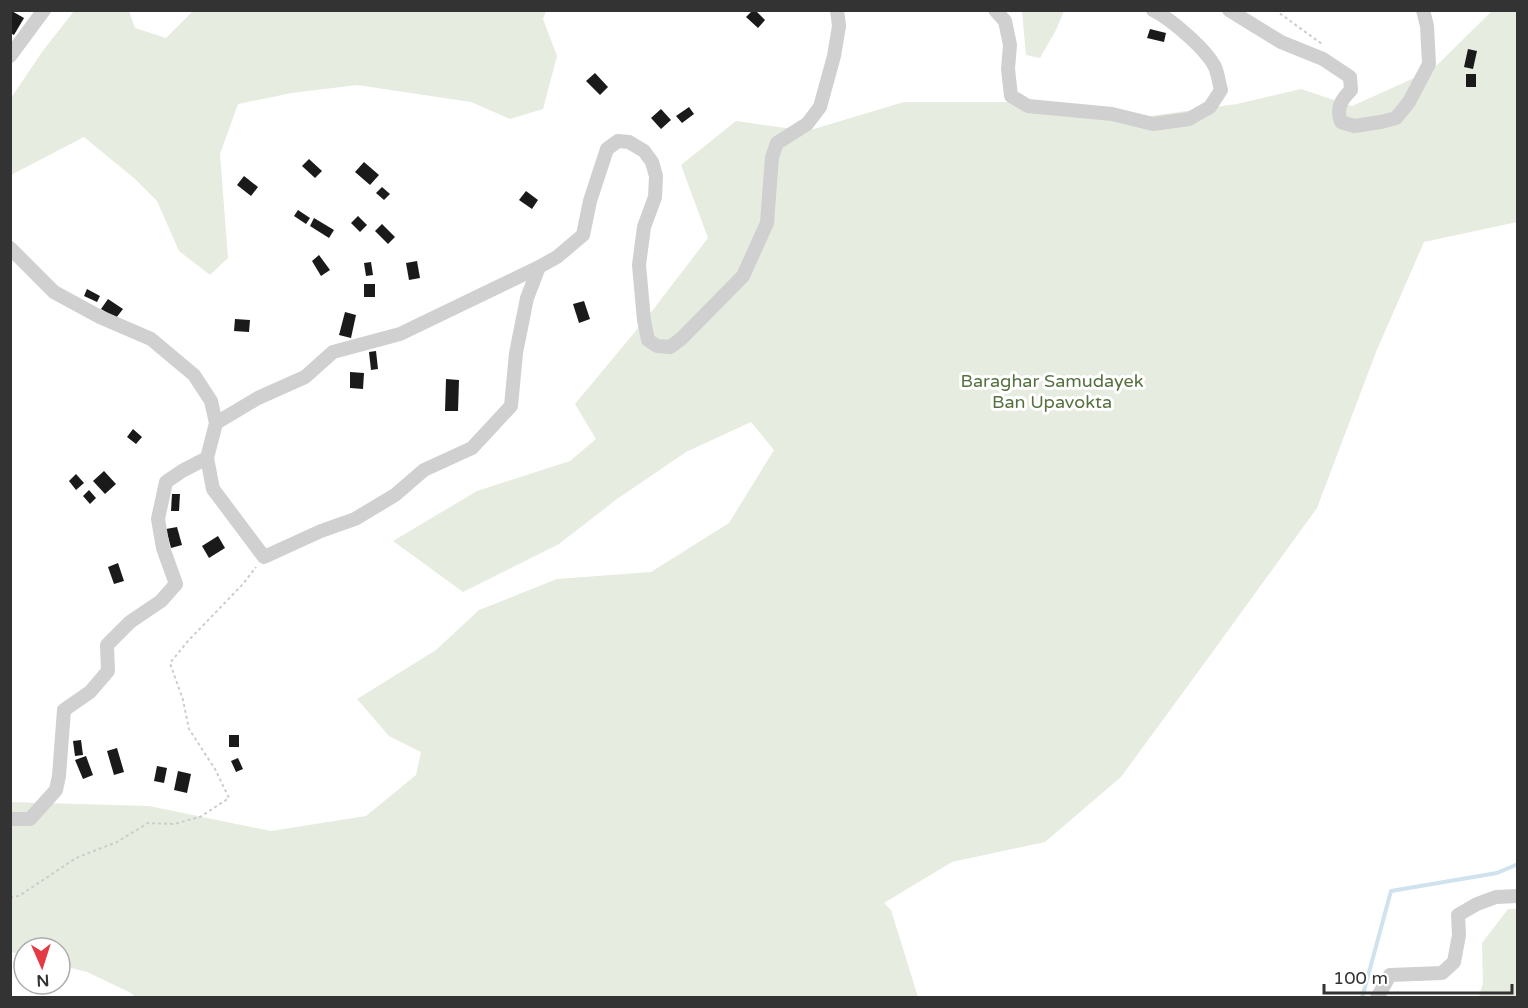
<svg xmlns="http://www.w3.org/2000/svg" width="1528" height="1008" font-family="'Varela Round',sans-serif">
  <style>
    .green { fill: #e6ecdf }
    .lines { fill: none; stroke-linecap: round; stroke-linejoin: round }
    .stream { stroke: #cfe2ee; stroke-width: 4 }
    .building { fill: #1a1a1a }
    .path { stroke: #cdcdcd; stroke-width: 2; stroke-dasharray: 3 3; stroke-linecap: butt }
    .minor { stroke: #d0d0d0; stroke-width: 14 }
    .labels { text-anchor: middle; stroke-width: 6; stroke-linejoin: round; paint-order: stroke }
    .park-label { font-size: 18px; fill: #56703f; stroke: #fff }
  </style>
  <rect width="100%" height="100%" fill="#fff"/>
  <g class="green">
    <polygon points="74,11 129,11 135,28 166,38 193,11 546,11 543,19 557,56 543,109 510,119 471,102 357,85 292,93 238,104 220,154 228,258 210,275 179,251 157,201 135,179 84,137 11,175 11,98 42,52"/>
    <polygon points="1022,11 1064,11 1056,30 1040,58 1026,55"/>
    <polygon points="1492,11 1517,11 1517,222 1424,242 1376,352 1317,508 1214,650 1121,777 1045,842 952,862 884,903 891,910 918,997 135,997 131,993 87,972 60,965 60,948 24,948 24,955 11,952 10,802 149,806 271,831 366,816 416,775 421,752 389,736 357,699 436,650 479,610 557,579 651,572 729,523 774,450 751,422 686,452 617,499 559,544 463,592 393,541 477,491 570,461 596,439 575,404 649,315 708,238 681,165 736,121 807,131 904,102 1015,102 1143,117 1237,104 1301,89 1352,106 1432,70"/>
    <polygon points="1508,909 1517,909 1517,997 1479,997 1483,983 1482,943"/>
  </g>
  <g class="lines">
    <polyline class="stream" points="1362,998 1391,891 1497,873 1518,864"/>
  </g>
  <g class="building">
    <polygon points="10,10 24,18 14,35 10,33"/>
    <polygon points="753,10 755,10 765,20 758,28 746,17"/>
    <polygon points="1150,29 1166,33 1164,42 1147,38"/>
    <polygon points="1468,49 1477,51 1473,69 1464,67"/>
    <polygon points="595,73 608,87 600,95 586,81"/>
    <rect x="1466" y="74" width="10" height="13"/>
    <polygon points="689,107 694,114 682,123 676,116"/>
    <polygon points="661,109 671,120 661,129 651,118"/>
    <polygon points="309,159 322,171 315,178 302,166"/>
    <polygon points="364,162 379,175 370,185 355,172"/>
    <polygon points="244,176 258,187 251,196 237,185"/>
    <polygon points="382,187 390,194 384,200 376,193"/>
    <polygon points="526,191 538,200 532,209 519,200"/>
    <polygon points="298,210 310,218 306,224 294,216"/>
    <polygon points="358,216 367,225 360,232 351,223"/>
    <polygon points="314,218 334,230 329,238 310,226"/>
    <polygon points="382,224 395,237 388,244 375,231"/>
    <polygon points="319,255 330,270 321,276 312,261"/>
    <polygon points="417,261 420,278 409,280 406,263"/>
    <polygon points="371,262 373,275 366,276 364,263"/>
    <rect x="364" y="284" width="11" height="13"/>
    <polygon points="87,289 100,296 97,302 84,296"/>
    <polygon points="108,299 123,309 116,318 101,309"/>
    <polygon points="584,301 590,319 579,323 573,304"/>
    <polygon points="345,312 356,315 351,338 339,335"/>
    <polygon points="235,319 250,320 249,332 234,331"/>
    <polygon points="376,351 378,369 371,370 369,352"/>
    <polygon points="350,372 364,373 363,389 350,388"/>
    <polygon points="446,379 459,380 458,411 445,411"/>
    <polygon points="133,429 142,437 136,444 127,437"/>
    <polygon points="104,471 116,484 105,494 93,481"/>
    <polygon points="76,474 84,483 76,490 69,481"/>
    <polygon points="89,490 96,498 90,504 83,496"/>
    <polygon points="172,494 180,494 179,511 171,511"/>
    <polygon points="177,527 182,545 171,548 166,529"/>
    <polygon points="218,536 225,548 209,558 202,546"/>
    <polygon points="118,563 124,581 114,584 108,567"/>
    <rect x="229" y="735" width="10" height="12"/>
    <polygon points="81,740 83,755 75,756 73,741"/>
    <polygon points="117,748 124,772 114,775 107,751"/>
    <polygon points="86,756 93,775 83,779 75,760"/>
    <polygon points="238,758 243,769 236,772 231,761"/>
    <polygon points="157,766 167,768 164,783 154,781"/>
    <polygon points="178,771 191,774 187,793 174,790"/>
  </g>
  <g class="lines">
    <g class="path">
      <polyline points="1275,10 1322,44"/>
      <polyline points="10,897 19,896 76,858 117,842 148,823 174,824 200,817 229,798 215,769 189,729 183,700 170,663 188,641 243,584 256,567"/>
    </g>
    <g class="minor">
      <path d="M 995,10 L 1005,21 L 1010,45 L 1008,69 L 1011,96 L 1028,106 L 1112,114 L 1153,124 L 1189,119 L 1210,107 L 1221,90 C 1219,83 1218,74 1215,67 C 1206,49 1171,19 1153,10"/>
      <path d="M 1229,10 L 1281,42 L 1323,59 L 1350,77 L 1351,90 C 1341,100 1336,108 1341,122 L 1354,126 L 1381,122 L 1396,118 L 1409,102 L 1429,64 L 1427,26 L 1423,10"/>
      <polyline points="10,56 44,10"/>
      <polyline points="10,248 54,292 100,317 151,339 194,375 211,401 216,423 207,458 182,471 166,482 158,519 163,548 176,584 161,601 130,622 107,645 108,671 90,692 64,710 59,776 56,790 30,819 10,819"/>
      <polyline points="539,267 557,257 583,235 590,201 607,149 618,141 629,142 644,151 652,162 656,176 655,197 644,227 639,265 644,320 648,340 657,346 670,347 681,339 743,276 767,223 772,157 777,143 807,124 820,107 834,56 839,26 837,10"/>
      <polyline points="207,458 213,489 264,557 321,531 355,519 395,495 424,470 472,448 511,406 516,353 527,298 539,267 400,334 333,352 305,377 258,398 216,423"/>
      <polyline points="1377,998 1390,975 1442,973 1454,962 1459,935 1458,915 1477,904 1496,897 1518,896"/>
    </g>
  </g>
  <g class="labels">
    <g class="park-label">
      <text x="1052" y="387">Baraghar Samudayek<tspan x="1052" dy="21">Ban Upavokta</tspan></text>
    </g>
  </g>
  <rect width="1528" height="1008" fill="none" stroke="#333333" stroke-width="24"/>
  <g transform="translate(42 966) rotate(177)"><circle r="28" fill="#ffffff" stroke="#adadad" stroke-width="1.5"/>
  <path d="M0-4.5L10 22L0 15L-10 22Z" fill="#e63946"/>
  <text y="-9" font-size="16" font-weight="bold" text-anchor="middle" fill="#333333">N</text>
  </g>
  <path d="M1324 984v9h188v-9" fill="none" stroke="#333333" stroke-width="3"/>
  <text x="1333" y="984" font-size="18" fill="#333333" stroke="#ffffff" stroke-width="4.5" paint-order="stroke">100 m</text>
</svg>
